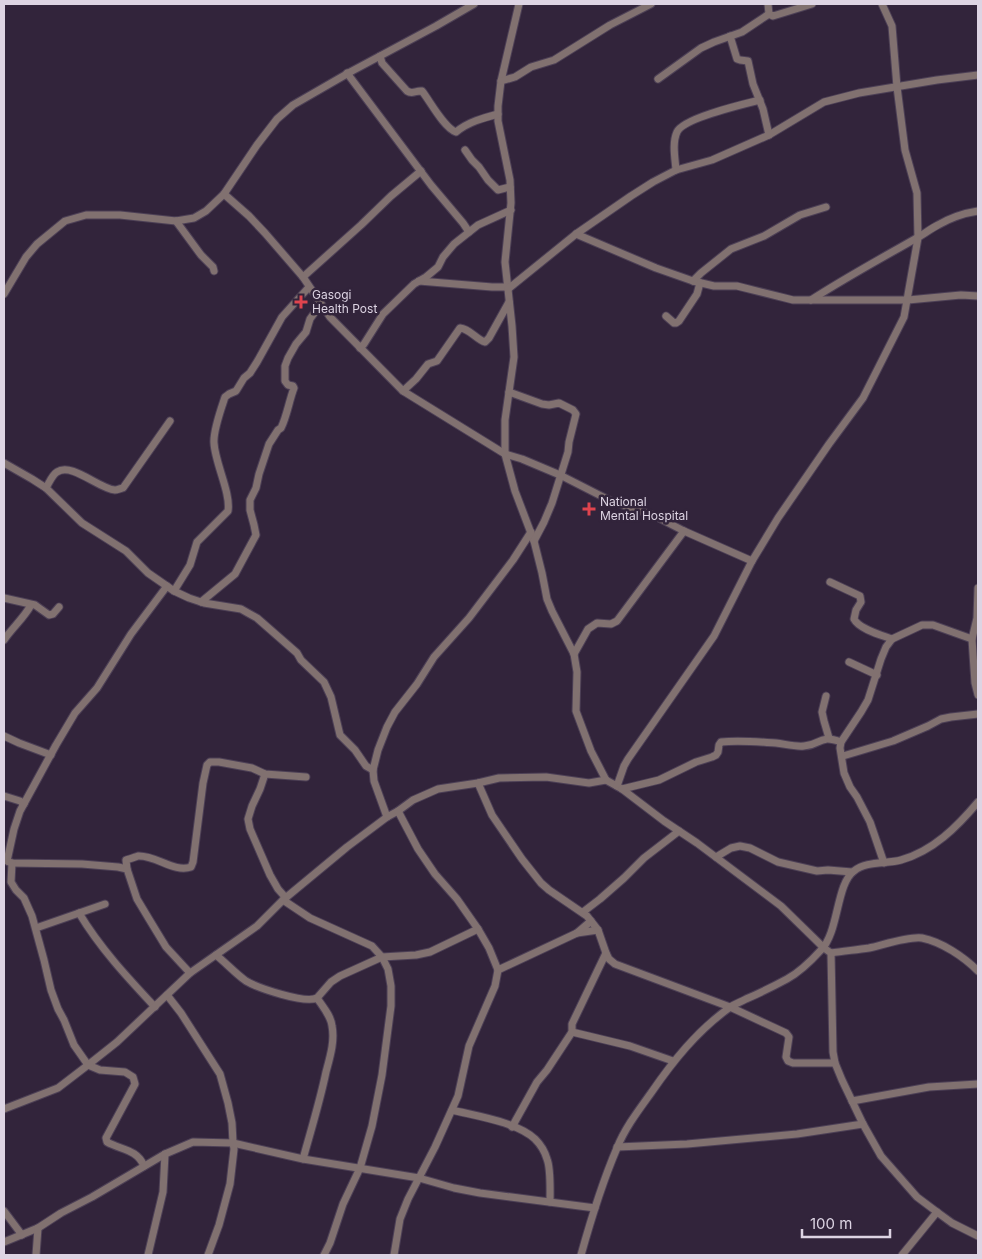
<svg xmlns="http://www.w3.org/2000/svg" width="982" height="1259" font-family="Inter,sans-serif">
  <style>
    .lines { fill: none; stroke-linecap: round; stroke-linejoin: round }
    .minor-casing { stroke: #4d4056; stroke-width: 9 }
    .minor { stroke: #817170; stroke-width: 7 }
    .health-dot { fill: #e0444e; stroke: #32243b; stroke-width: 2 }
    .labels { text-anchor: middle; stroke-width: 5; stroke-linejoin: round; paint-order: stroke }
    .poi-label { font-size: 12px; fill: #ddd4e3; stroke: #32243b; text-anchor: start }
  </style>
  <rect width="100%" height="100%" fill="#32243b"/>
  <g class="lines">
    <defs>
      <g id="minor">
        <polyline points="519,4 501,81 498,106 498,121 510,180 511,203 505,262 512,326 514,357 505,420 505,454 515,491 534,541 542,573 547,599 552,611 574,654 577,672 576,711 591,751 606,780 622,789 664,821 697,843 781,906 824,948 831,953 833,1052 835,1063 842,1080 863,1124 881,1156 917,1197 937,1212 952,1223 978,1236"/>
        <polyline points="768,4 769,14 773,16 812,4"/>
        <polyline points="730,36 737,59 740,60 748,61 753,84 763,109 769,135"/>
        <path d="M 380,56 L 382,63 L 407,91 C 413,95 416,90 422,91 C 430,101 444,128 456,132 C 468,122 483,118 498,114"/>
        <polyline points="347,73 431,185 463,223 469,232"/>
        <polyline points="658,79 701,48 714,42 742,32 769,14"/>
        <polyline points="501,81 515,77 531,67 554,60 610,25 651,4"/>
        <polyline points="465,150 472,160 479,167 488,180 498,190 510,187"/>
        <path d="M 676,170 C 675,158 672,143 677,132 C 683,118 744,104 760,100"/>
        <polyline points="224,194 249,216 265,233 303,277 330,317 403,391 505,454 522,459 560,475 611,501 655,516 684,531 752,561"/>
        <polyline points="176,221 201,255 213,267 214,271"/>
        <polyline points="576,234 656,268 693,281 714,286 737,286 793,300 908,300 961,295 978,296"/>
        <polyline points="303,277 361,225 391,196 421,171"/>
        <polyline points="419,281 492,287 508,287"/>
        <polyline points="693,281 701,273 731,249 764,236 800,215 826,207"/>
        <polyline points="508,289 576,234 631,196 653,182 676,170 712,160 769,135 824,102 859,93 937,80 978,75"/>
        <polyline points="4,294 26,257 37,244 65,221 86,215 120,215 176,221 194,218 206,211 224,194 257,145 277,119 293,105 352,71 436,26 474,4"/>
        <path d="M 811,300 C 845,278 880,259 915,239 C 923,235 930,229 938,225 C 950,218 965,213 978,211"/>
        <polyline points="666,316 674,323 676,323 679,321 697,294 700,283"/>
        <polyline points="360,348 364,344 383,314 414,284 426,277 438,267 443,257 454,244 478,225 511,210"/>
        <path d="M 403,391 L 416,379 L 428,364 L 437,361 L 460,328 C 470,329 476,339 485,342 L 489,338 L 509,302"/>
        <polyline points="509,392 542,404 549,405 559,403 573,410 576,414 569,442 568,452 552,503 544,522 534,541"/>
        <polyline points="4,463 32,479 46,488 82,523 126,551 148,573 174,591 189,598 204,603 241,609 248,613 257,618 297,653 301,660 324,682 331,697 340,735 355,750 366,766 373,770"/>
        <path d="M 46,488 C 49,483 52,475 57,472 C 72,462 99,489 115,490 C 118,490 121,488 123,488 L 170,421"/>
        <path d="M 830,582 L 860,596 L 861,602 L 856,610 L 854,619 C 859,629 881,635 892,639"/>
        <polyline points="978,588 977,618 972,639 975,683 978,695"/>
        <path d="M 174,591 L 190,565 L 197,542 L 228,511 C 231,493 215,463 214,443 C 213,431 221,409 225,397 L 229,394 L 236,391 L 244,378 L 250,373 L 257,362 L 282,317 L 309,287"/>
        <polyline points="4,598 35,605 49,615 53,614 59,607"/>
        <path d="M 201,602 L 235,574 L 256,535 L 254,525 L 250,510 L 250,500 L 256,488 L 259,474 L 269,444 L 278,430 L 281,428 C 287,416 289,401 294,388 L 293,386 L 288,385 L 285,381 L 285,366 L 288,358 L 296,344 L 306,332 L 310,319 L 315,312 L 322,306"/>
        <path d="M 4,640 C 12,628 24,618 31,605"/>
        <polyline points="574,654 588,629 597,623 611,624 617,621 684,531"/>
        <polyline points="849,662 877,675"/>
        <polyline points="826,696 822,712 824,721 829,738"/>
        <polyline points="4,736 19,743 51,755"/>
        <polyline points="843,756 893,741 928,726 941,719 951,717 978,714"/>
        <polyline points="265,774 260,789 252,806 248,819 250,829 270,875 278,889 286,898"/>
        <polyline points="478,783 492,815 522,859 541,883 549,890 587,916 598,930 606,953 572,1024 572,1032 547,1070 537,1082 512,1127"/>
        <polyline points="617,786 624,766 628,759 714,636 752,561 778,518 829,444 863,398 904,317 918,238 917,193 905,150 897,87 892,26 882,4"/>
        <path d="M 622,789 L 659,780 L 696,762 L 712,757 L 716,755 L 718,752 L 719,745 L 721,742 C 739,740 759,742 776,743 C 785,744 795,747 804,746 C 822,745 818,734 841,742"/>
        <polyline points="4,796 20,801 24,804"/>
        <polyline points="387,817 374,781 373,770 378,750 387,727 395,712 417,684 434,657 469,618 513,560 531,532"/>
        <polyline points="716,857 731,848 740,846 750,848 778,862 817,871 828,870 852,872"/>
        <polyline points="7,861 14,829 20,811 56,745 75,713 97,688 131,634 167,586"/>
        <polyline points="9,862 12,863 82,864 118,867 127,869 137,899 149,919 166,947 190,973"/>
        <path d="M 12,863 L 11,882 L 16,890 L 24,898 L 32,916 L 44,960 L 51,990 L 58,1009 L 64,1020 L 74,1045 L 88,1065 L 100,1070 L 125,1072 L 133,1077 L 135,1084 L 106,1138 L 107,1142 C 121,1150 137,1149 144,1166"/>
        <polyline points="884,863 870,822 857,797 850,787 844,773 840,748 841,742 861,712 868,700 881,659 886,647 892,639 922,625 933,625 972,639"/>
        <path d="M 127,869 L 126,860 C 130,859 135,857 138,856 C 156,855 174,873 191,867 L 193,862 L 203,783 L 207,765 L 210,762 L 219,762 L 252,768 L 265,774 L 306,777"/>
        <polyline points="283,900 310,918 372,946 382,957 388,969 391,986 391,1006 382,1075 372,1126 360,1168 343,1204 330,1243 324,1255"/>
        <polyline points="583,912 600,899 624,878 644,858 679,831"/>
        <path d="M 79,913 C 100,948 127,977 155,1007"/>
        <polyline points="36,928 105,904"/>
        <polyline points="577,933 598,930"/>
        <polyline points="606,953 609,959 615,964 730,1007 786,1033 789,1037 786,1057 788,1061 793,1063 835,1063"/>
        <path d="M 831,953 C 843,951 856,950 869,948 C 883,945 909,936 922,938 C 942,942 964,957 978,971"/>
        <path d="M 216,955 C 226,963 236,974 246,981 C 258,988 305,1004 317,998 L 331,982 L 340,976 L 382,957 L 416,955 L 430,952 L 478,929"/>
        <polyline points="498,970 577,933 591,921"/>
        <polyline points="167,995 181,1013 220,1074 228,1103 232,1123 233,1143 234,1149 230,1184 219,1225 208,1255"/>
        <polyline points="572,1032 630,1046 673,1061"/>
        <polyline points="852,1101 929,1087 978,1084"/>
        <polyline points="4,1109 58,1088 88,1065 117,1042 190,973 257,926 283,900 347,847 387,817 398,811 413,800 438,789 478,783 499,778 546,777 589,783 606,780"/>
        <path d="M 452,1110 C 476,1116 517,1122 535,1139 C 541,1145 545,1152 547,1159 C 551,1169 550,1191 550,1202"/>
        <polyline points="617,1147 687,1144 797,1134 863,1124"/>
        <path d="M 303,1159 C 311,1130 320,1101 326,1072 C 330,1057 335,1041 332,1026 C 331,1016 323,1007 317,998"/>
        <polyline points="4,1211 22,1235"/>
        <polyline points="4,1242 38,1228 61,1213 92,1197 165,1154 193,1142 233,1143 303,1159 419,1178 454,1188 480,1193 595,1208"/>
        <polyline points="36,1255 38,1228"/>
        <polyline points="148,1255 163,1192 165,1154"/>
        <polyline points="394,1255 400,1219 408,1199 435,1147 458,1096 469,1046 495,986 498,970 489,948 478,929 457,899 435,874 418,849 398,811"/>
        <path d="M 581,1255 C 591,1219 602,1183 617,1148 C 625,1128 638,1111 651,1093 C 673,1061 697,1031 729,1008 C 734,1004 741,1002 746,999 C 760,993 774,986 787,979 C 800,972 811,961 821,950 C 839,932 836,884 854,871 C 866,861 886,864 901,860 C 933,851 957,827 978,802"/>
        <polyline points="902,1255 937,1212"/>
      </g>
    </defs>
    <use href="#minor" class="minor-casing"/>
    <use href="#minor" class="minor"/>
  </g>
  <g class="health-dot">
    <path d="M298.5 294.5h5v5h5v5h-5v5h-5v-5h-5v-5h5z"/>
    <path d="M586.5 501.5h5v5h5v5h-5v5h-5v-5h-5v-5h5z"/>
  </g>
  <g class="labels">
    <g class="poi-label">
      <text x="312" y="299">Gasogi<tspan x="312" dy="14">Health Post</tspan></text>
      <text x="600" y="506">National<tspan x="600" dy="14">Mental Hospital</tspan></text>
    </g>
  </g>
  <rect width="982" height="1259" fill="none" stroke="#ddd4e3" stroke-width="10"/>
  <path d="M802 1229v8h88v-8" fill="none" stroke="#ddd4e3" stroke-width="2.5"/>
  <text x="810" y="1229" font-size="15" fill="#ddd4e3" stroke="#32243b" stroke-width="4" paint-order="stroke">100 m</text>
</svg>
